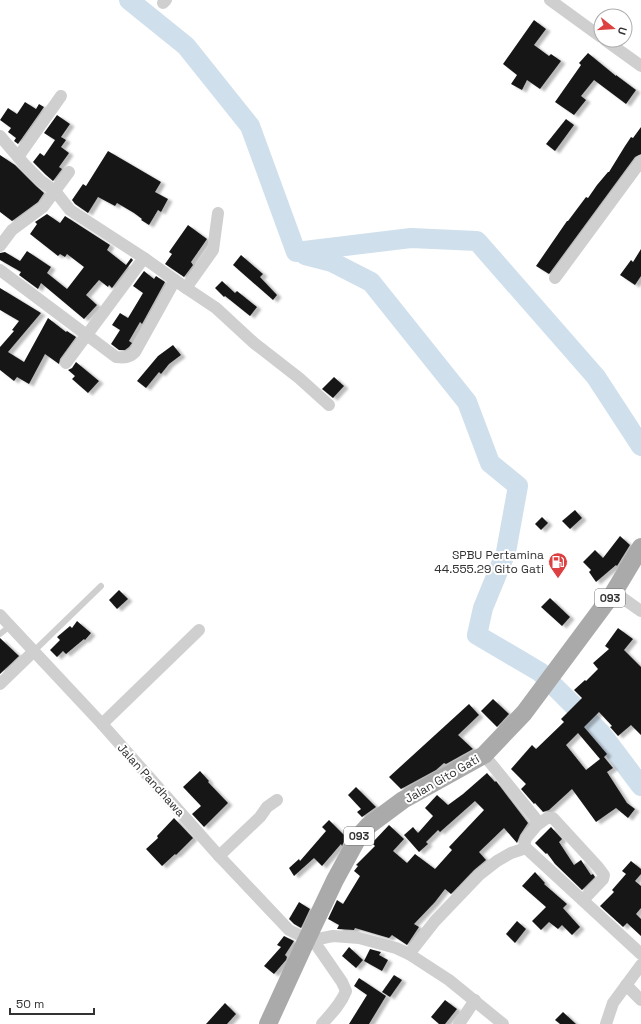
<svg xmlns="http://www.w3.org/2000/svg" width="641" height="1024" font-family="'Space Grotesk',sans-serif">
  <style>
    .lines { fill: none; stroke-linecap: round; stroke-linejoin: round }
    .river { stroke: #cfdfec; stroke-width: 20 }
    .building { fill: #191919; fill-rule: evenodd; filter: url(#shadow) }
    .service { stroke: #cfcfcf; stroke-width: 6 }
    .minor { stroke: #cfcfcf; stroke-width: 12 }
    .primary { stroke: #aaa; stroke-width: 18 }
    .labels { text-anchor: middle; stroke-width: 4; stroke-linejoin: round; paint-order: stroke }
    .shield { fill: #fff; stroke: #707070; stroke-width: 1 }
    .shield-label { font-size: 11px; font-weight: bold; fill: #323232 }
    .poi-label { font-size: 12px; fill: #323232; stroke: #fff; text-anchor: end }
    .street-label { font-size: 12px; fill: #323232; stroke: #fff }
  </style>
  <defs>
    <filter id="shadow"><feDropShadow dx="4.5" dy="2.5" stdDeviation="1" flood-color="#0004"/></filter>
  </defs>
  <rect width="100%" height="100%" fill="#fff"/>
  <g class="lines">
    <g class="river">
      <polyline points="129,0 186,46 250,126 296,252 411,238 477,241 596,377 641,446"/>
      <polyline points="305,255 332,262 371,282 467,402 490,463 518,486 506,552 483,608 477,635 540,672 601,733 641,786"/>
    </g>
  </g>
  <g class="building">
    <polygon points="534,20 546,29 534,45 549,56 551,54 561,61 540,89 527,80 522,90 511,84 517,75 503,64"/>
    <polygon points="588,53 616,76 616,75 636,90 626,104 594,80 581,96 586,100 574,115 555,102 581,65 579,63"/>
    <polygon points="25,102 36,109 39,104 44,107 18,144 14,141 16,138 8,132 11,128 0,120 8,108 17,114"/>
    <polygon points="57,115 70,124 61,137 66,140 61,147 69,153 59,167 62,169 53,181 46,175 33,162 40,153 44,156 55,140 44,133"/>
    <polygon points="566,119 574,125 555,151 546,144"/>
    <polygon points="641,127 641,154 635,157 549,274 536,266 567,221 568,221 586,197 588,198 597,185 608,172 609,172 625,146 631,137 633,138"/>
    <polygon points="108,151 161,182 155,192 168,199 161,212 158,210 149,225 141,220 142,219 134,213 117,203 115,206 98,197 88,213 75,204 72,200 83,184 86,186"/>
    <polygon points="0,155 15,165 36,186 44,193 38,202 12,221 0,212"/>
    <polygon points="47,214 60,223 65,216 110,245 107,250 126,265 131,258 133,260 112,288 109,285 108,287 99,280 86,295 97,305 84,319 41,283 38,289 19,275 21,272 0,260 0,253 5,252 20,261 27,251 51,267 47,273 67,289 84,267 67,254 65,257 60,254 58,256 30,234 37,224 35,222"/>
    <polygon points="188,225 207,239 191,262 193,265 184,277 165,264 172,254 169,252"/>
    <polygon points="641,249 641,276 635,285 620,275 631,260 633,262"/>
    <polygon points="241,255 263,274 260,277 277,295 273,300 233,265"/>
    <polygon points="144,271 154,279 156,276 165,282 142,324 140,322 129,341 132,343 129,347 125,350 119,350 111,344 120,330 112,325 120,313 128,318 143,293 133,286"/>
    <polygon points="222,281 235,293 237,291 257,307 250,316 225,296 224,297 215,288"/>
    <polygon points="0,288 41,313 8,352 24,362 48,318 66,332 67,331 76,337 60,359 59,364 45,354 29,384 17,377 14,381 0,370 0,347 14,331 12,330 19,321 0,310"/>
    <polygon points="173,345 181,355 169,364 161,374 159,372 146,388 137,381 158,356"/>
    <polygon points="76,362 99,381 88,393 72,379 75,376 68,370 72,368"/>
    <polygon points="334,377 344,386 333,398 322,389"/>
    <polygon points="575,510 582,518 570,529 562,521"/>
    <polygon points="542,517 548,523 541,530 535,524"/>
    <polygon points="620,536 630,545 617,566 616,565 596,582 589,572 591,570 583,562 595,550 603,558"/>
    <polygon points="119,590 128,599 117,609 109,600"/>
    <polygon points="550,598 570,617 562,626 541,607"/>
    <polygon points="77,621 91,633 85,640 84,639 66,654 63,651 57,657 50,650 60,640 57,637 70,626 72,628"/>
    <path d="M 618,628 L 633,639 L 624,650 L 641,667 L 641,735 L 631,725 L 618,736 L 610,727 L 612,726 L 599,712 L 584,727 L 607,754 L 604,757 L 613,768 L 607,772 L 627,803 L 635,809 L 628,818 L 616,808 L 596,822 L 572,789 L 549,810 L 543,812 L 535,803 L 534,804 L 521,789 L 526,784 L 511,769 L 532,745 L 536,749 L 564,722 L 561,719 L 582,698 L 574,690 L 585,680 L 586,681 L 598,669 L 593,663 L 609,649 L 605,646 ZM 578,733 L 600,759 L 586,770 L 566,745 Z"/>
    <polygon points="0,638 19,656 0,674"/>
    <polygon points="493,699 509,714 497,727 481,711"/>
    <polygon points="469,704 479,715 458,735 473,749 446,764 444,763 436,770 401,789 389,777"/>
    <polygon points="200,771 209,781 208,782 228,803 204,827 192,814 201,806 183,787"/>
    <polygon points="487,773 495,782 496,781 528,823 520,835 517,843 504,828 479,852 486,860 474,870 451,894 445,889 435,902 414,924 419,927 407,945 392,935 389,938 355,928 354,930 337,929 339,925 328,919 337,900 343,904 360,876 354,871 358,866 356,865 375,846 372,843 389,825 404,839 393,851 407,863 415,854 435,869 452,850 449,847 484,810 475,801 440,832 438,830 426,842 428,844 419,852 404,835 413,827 418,833 433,816 425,808 437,795 448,805 463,794"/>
    <polygon points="356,787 376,807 362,817 357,812 361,809 348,795"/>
    <polygon points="174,818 193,838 176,855 175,854 162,866 146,849 158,838 157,836"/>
    <polygon points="329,820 346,837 342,846 341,844 322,866 314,858 294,876 289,868 299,859 300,861 326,831 322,827"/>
    <polygon points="551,827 562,839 559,842 574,865 581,860 591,875 593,874 595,877 582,890 555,864 547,853 546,854 535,843"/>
    <polygon points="631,861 641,869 641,874 635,881 641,886 641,908 636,914 641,919 641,936 627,923 623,927 622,926 600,906 614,892 612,890 626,874 622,871"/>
    <polygon points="535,872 545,883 544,884 567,904 563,908 580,927 572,935 562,925 558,929 549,922 541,930 532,921 546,907 522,886"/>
    <polygon points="299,902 310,909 301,928 294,924 289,919"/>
    <polygon points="517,921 526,929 515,943 506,934"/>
    <polygon points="284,936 294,941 285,955 287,957 286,960 274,974 264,966 281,947 277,945"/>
    <polygon points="349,947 363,960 356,968 342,956"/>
    <polygon points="370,949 381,952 379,955 388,960 382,971 364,961"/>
    <polygon points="394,975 402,980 390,997 382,992"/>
    <polygon points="359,978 386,996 369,1024 349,1024 367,995 354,986"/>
    <polygon points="445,1000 457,1009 445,1024 439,1024 431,1017"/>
    <polygon points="225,1003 236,1014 227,1024 206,1024"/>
    <polygon points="563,1012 576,1024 560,1024 555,1020"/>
  </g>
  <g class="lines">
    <g class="service">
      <polyline points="0,634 10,626"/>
      <polyline points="34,651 101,586"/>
    </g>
    <g class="minor">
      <polyline points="550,0 601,37"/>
      <polyline points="163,3 166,0"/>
      <polyline points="605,40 641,66"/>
      <polyline points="0,136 25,165 41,181 55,191 70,210 144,258 186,288 216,308 254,343 299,378 329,405"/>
      <polyline points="18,157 61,96"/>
      <polyline points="0,246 12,230 43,207 69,172"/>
      <path d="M 0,270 L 116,357 C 124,358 129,358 135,352 L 175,280"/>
      <polyline points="555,278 641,161"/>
      <polyline points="186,288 213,250 218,213"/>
      <polyline points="66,363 144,258"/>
      <polyline points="614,592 641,611"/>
      <polyline points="0,615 102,724 219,856 289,930 307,939 313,940 333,936 359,938 396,948 409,954 449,980 503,1024"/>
      <polyline points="0,684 34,651"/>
      <polyline points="102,724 199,630"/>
      <path d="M 484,755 L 536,819 L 536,826 C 532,833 521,839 526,848 L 641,954"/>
      <polyline points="536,826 547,818 553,818 598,867 604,875 603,879 583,900"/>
      <polyline points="219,856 260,817 267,807 277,800"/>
      <path d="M 313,940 L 342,982 L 346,991 C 341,1004 331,1014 322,1024"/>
      <polyline points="409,954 435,921 479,875 497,861 511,853 526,848"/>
      <polyline points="626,985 641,1000"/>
      <polyline points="459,1024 475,1000"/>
      <polyline points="606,1024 613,1003 641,965"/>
    </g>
    <polyline class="primary" points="268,1024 307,939 335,880 359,836 368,826 403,800 484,755 524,713 614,592 641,547"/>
  </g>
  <defs>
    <symbol id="fuel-pin" viewBox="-11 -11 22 30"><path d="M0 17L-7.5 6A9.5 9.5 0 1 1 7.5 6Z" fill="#dd4040" stroke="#fff"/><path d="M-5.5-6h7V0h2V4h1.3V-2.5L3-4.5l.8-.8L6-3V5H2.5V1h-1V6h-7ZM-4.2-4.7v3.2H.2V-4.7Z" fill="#fff"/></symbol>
  </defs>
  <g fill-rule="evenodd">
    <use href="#fuel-pin" x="547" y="551" width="22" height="30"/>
  </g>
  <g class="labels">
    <g class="shield">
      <rect x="595" y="589" width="30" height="18" rx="3"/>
      <rect x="344" y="827" width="30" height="18" rx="3"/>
    </g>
    <g class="shield-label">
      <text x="610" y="602">093</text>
      <text x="359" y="840">093</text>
    </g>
    <g class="poi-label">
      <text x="544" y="559">SPBU Pertamina<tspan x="544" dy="14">44.555.29 Gito Gati</tspan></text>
    </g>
    <g class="street-label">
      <text transform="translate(442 779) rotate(-30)" y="4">Jalan Gito Gati</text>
      <text transform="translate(151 780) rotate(48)" y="4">Jalan Pandhawa</text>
    </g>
  </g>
  <g transform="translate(613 28) rotate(107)"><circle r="19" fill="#ffffff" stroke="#adadad"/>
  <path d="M0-3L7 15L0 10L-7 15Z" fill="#dd4040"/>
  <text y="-6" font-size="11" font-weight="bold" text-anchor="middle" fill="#323232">U</text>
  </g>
  <path d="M10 1008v6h84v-6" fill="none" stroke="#323232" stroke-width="2"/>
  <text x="16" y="1008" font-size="12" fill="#323232" stroke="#ffffff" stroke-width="3" paint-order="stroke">50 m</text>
</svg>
